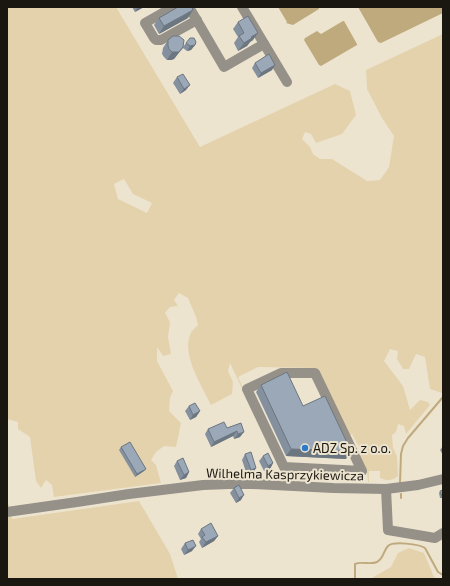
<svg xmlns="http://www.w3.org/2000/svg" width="450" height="586" font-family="'Exo 2',sans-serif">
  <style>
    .green { fill: #e4d2ad; fill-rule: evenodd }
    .water { fill: #bfaa7d }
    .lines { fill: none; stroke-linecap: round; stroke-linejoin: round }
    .stream { stroke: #bfaa7d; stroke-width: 2 }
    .minor { stroke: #959189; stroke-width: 10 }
    .wall { fill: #84909e }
    .shaded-wall { fill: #6c7681 }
    .building { fill: #9aa8b8; stroke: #6c7681 }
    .poi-dot { fill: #2c7aca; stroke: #ede4d0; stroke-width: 1.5 }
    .labels { text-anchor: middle; stroke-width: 4; stroke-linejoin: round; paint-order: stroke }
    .poi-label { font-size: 13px; fill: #1a1710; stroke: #ede4d0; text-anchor: start }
    .street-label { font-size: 13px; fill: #1a1710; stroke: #ede4d0 }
  </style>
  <rect width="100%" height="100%" fill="#ede4d0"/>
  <g class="green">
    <path d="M 7,7 L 116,7 L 200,147 L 335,84 L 350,91 L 356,115 L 342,134 L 316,143 L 311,134 L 305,132 L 302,139 L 310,147 L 313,154 L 320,159 L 332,159 L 367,181 L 380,180 L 389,167 L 394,136 L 382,118 L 367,89 L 366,70 L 443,34 L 443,392 L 442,393 L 430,389 L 425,357 L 416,354 L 409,369 L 403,369 L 397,359 L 398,351 L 390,349 L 384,361 L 403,386 L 410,410 L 420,400 L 428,402 L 430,405 L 406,434 L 404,426 L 398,424 L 396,432 L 392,435 L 393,448 L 397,456 L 398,476 C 393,481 386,481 380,478 L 380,471 L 369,471 L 369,482 L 368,482 L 367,473 L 359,455 L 362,453 L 352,434 L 348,436 L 316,368 L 258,367 L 238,377 L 282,471 L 295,471 L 296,477 L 337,478 L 338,473 L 360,476 L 360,482 L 285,479 L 230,363 L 228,371 L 233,382 L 232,394 L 211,405 C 202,386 182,356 190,335 C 191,331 195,328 198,325 L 196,317 L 188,298 L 179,293 L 174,300 L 178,306 L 170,307 L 165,313 L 170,322 L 168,337 L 171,354 L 163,356 L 157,347 L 157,361 L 173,391 L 170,398 L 169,411 L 181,423 L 176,447 L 164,446 L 156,452 L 151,460 L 156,465 L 161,483 L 54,497 L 52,485 L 46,480 L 41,488 L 36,481 L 30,437 L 18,429 L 18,422 L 7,419 ZM 124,179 L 133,194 L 152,203 L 147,213 L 118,199 L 114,184 Z"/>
    <polygon points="7,498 12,519 139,501 170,554 178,579 7,579"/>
    <polygon points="409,548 424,553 434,577 437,579 370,579 391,567 398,553"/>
  </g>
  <g class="water">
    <polygon points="278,7 319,7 319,9 293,25 286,23 287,22"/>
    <polygon points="358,7 443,7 443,13 381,43 378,42"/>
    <polygon points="343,21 344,21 357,44 357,45 321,66 319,65 304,40 305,38 317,31 321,34"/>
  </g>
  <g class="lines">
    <g class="stream">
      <polyline points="400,483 401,454 403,446 408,438 443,397"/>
      <polyline points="401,494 401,498"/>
      <path d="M 355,579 L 355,564 C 362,561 370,565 377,562 C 384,558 383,551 388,546 C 393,541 419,544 425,548 L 438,572 L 443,575"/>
    </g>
    <g class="minor">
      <polyline points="173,7 145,23 154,38 156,40 161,40 197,20"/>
      <polyline points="189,7 224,67 264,44"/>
      <polyline points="242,7 287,82"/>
      <polygon points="281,373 315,373 362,471 284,467 247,389"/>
      <polyline points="386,489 388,530 435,538 443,533"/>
      <polyline points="7,512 77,502 129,494 203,485 229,484 252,484 333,488 386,489 418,485 443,479"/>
    </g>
  </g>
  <g class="wall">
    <polygon points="132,7 144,7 135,12"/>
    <polygon points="159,18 188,18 159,34 154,25"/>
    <polygon points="238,22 253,40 250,42 247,46 238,51 234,43 238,37 233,29"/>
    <polygon points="168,40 183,47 186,43 195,45 191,50 187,51 183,48 174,59 171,60 167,60 164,57 162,54 163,48"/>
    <polygon points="255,63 272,70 258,78 252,68"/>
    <polygon points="177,77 186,90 180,94 173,83"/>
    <polygon points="261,385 303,406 346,459 286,456 256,392"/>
    <polygon points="189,406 200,411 196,417 190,420 185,411"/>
    <polygon points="241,423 240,437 234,439 233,436 211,447 205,434 208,429 227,428"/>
    <polygon points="443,446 443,455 440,450"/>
    <polygon points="121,447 144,471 135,477 119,450"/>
    <polygon points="245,454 256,468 252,474 247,475 242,460"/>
    <polygon points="263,456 273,463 270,469 264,471 259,461"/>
    <polygon points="177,461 189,472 186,478 180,480 174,466"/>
    <polygon points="234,488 241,500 236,503 230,493"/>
    <polygon points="440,491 443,498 440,498 439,493"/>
    <polygon points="201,529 218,536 214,541 202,548 199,542 201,539 198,534"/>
    <polygon points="185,543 192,551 184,555 181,549"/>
  </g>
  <g class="shaded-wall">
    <polygon points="138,7 144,7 135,12"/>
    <polygon points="193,10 188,18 159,34 164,26"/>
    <polygon points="258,33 253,40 250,42 247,46 238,51 244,43 251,37"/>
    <polygon points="195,45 191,50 187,51 190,46"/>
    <polygon points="183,47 174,59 171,60 167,60 172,52"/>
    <polygon points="275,65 272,70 258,78 261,73"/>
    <polygon points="190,85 186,90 180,94 184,89"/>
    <polygon points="200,411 196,417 190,420 193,415"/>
    <polygon points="237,431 233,436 211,447 214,442"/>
    <polygon points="244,432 240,437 234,439 238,434"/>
    <polygon points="291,449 351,451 346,459 286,456"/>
    <polygon points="273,463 270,469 264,471 268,466"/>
    <polygon points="256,468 252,474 247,475 251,470"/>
    <polygon points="146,469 144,471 135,477 137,474"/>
    <polygon points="189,472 186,478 180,480 184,475"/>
    <polygon points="244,495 241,500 236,503 239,498"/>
    <polygon points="218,536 214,541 202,548 206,542"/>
    <polygon points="196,546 192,551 184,555 188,550"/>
  </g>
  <g class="building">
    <polygon points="178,7 192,7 193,10 164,26 159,18"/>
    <polygon points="248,16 258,33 251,37 252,38 244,43 239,36 244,33 238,22"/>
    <polygon points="173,36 179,36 184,40 183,47 179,52 172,52 169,49 168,46 168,40"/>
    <polygon points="190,38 194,38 196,42 195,45 190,46 186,43"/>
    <polygon points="269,54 275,65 261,73 255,63"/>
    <polygon points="183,74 190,85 184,89 177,77"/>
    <polygon points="287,372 303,406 325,396 351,451 291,449 261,385"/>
    <polygon points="195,403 200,411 193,415 189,406"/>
    <polygon points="224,422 227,428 241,423 244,432 238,434 237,431 214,442 208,429"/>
    <polygon points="130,442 146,469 137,474 121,447"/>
    <polygon points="251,452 256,468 251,470 245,454"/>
    <polygon points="268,453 273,463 268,466 263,456"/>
    <polygon points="183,458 189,472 184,475 177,461"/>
    <polygon points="239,485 244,495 239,498 234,488"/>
    <polygon points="443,490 443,496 442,496 440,491"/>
    <polygon points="211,523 218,536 206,542 202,537 205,535 201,529"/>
    <polygon points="193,540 196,546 188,550 185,543"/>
  </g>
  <circle class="poi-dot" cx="305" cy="448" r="4"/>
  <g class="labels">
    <g class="poi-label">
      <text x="313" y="453">ADZ Sp. z o.o.</text>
    </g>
    <g class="street-label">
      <text transform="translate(285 474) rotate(1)" y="5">Wilhelma Kasprzykiewicza</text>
    </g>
  </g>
  <rect width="450" height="586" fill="none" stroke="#1a1710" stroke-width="16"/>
</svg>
